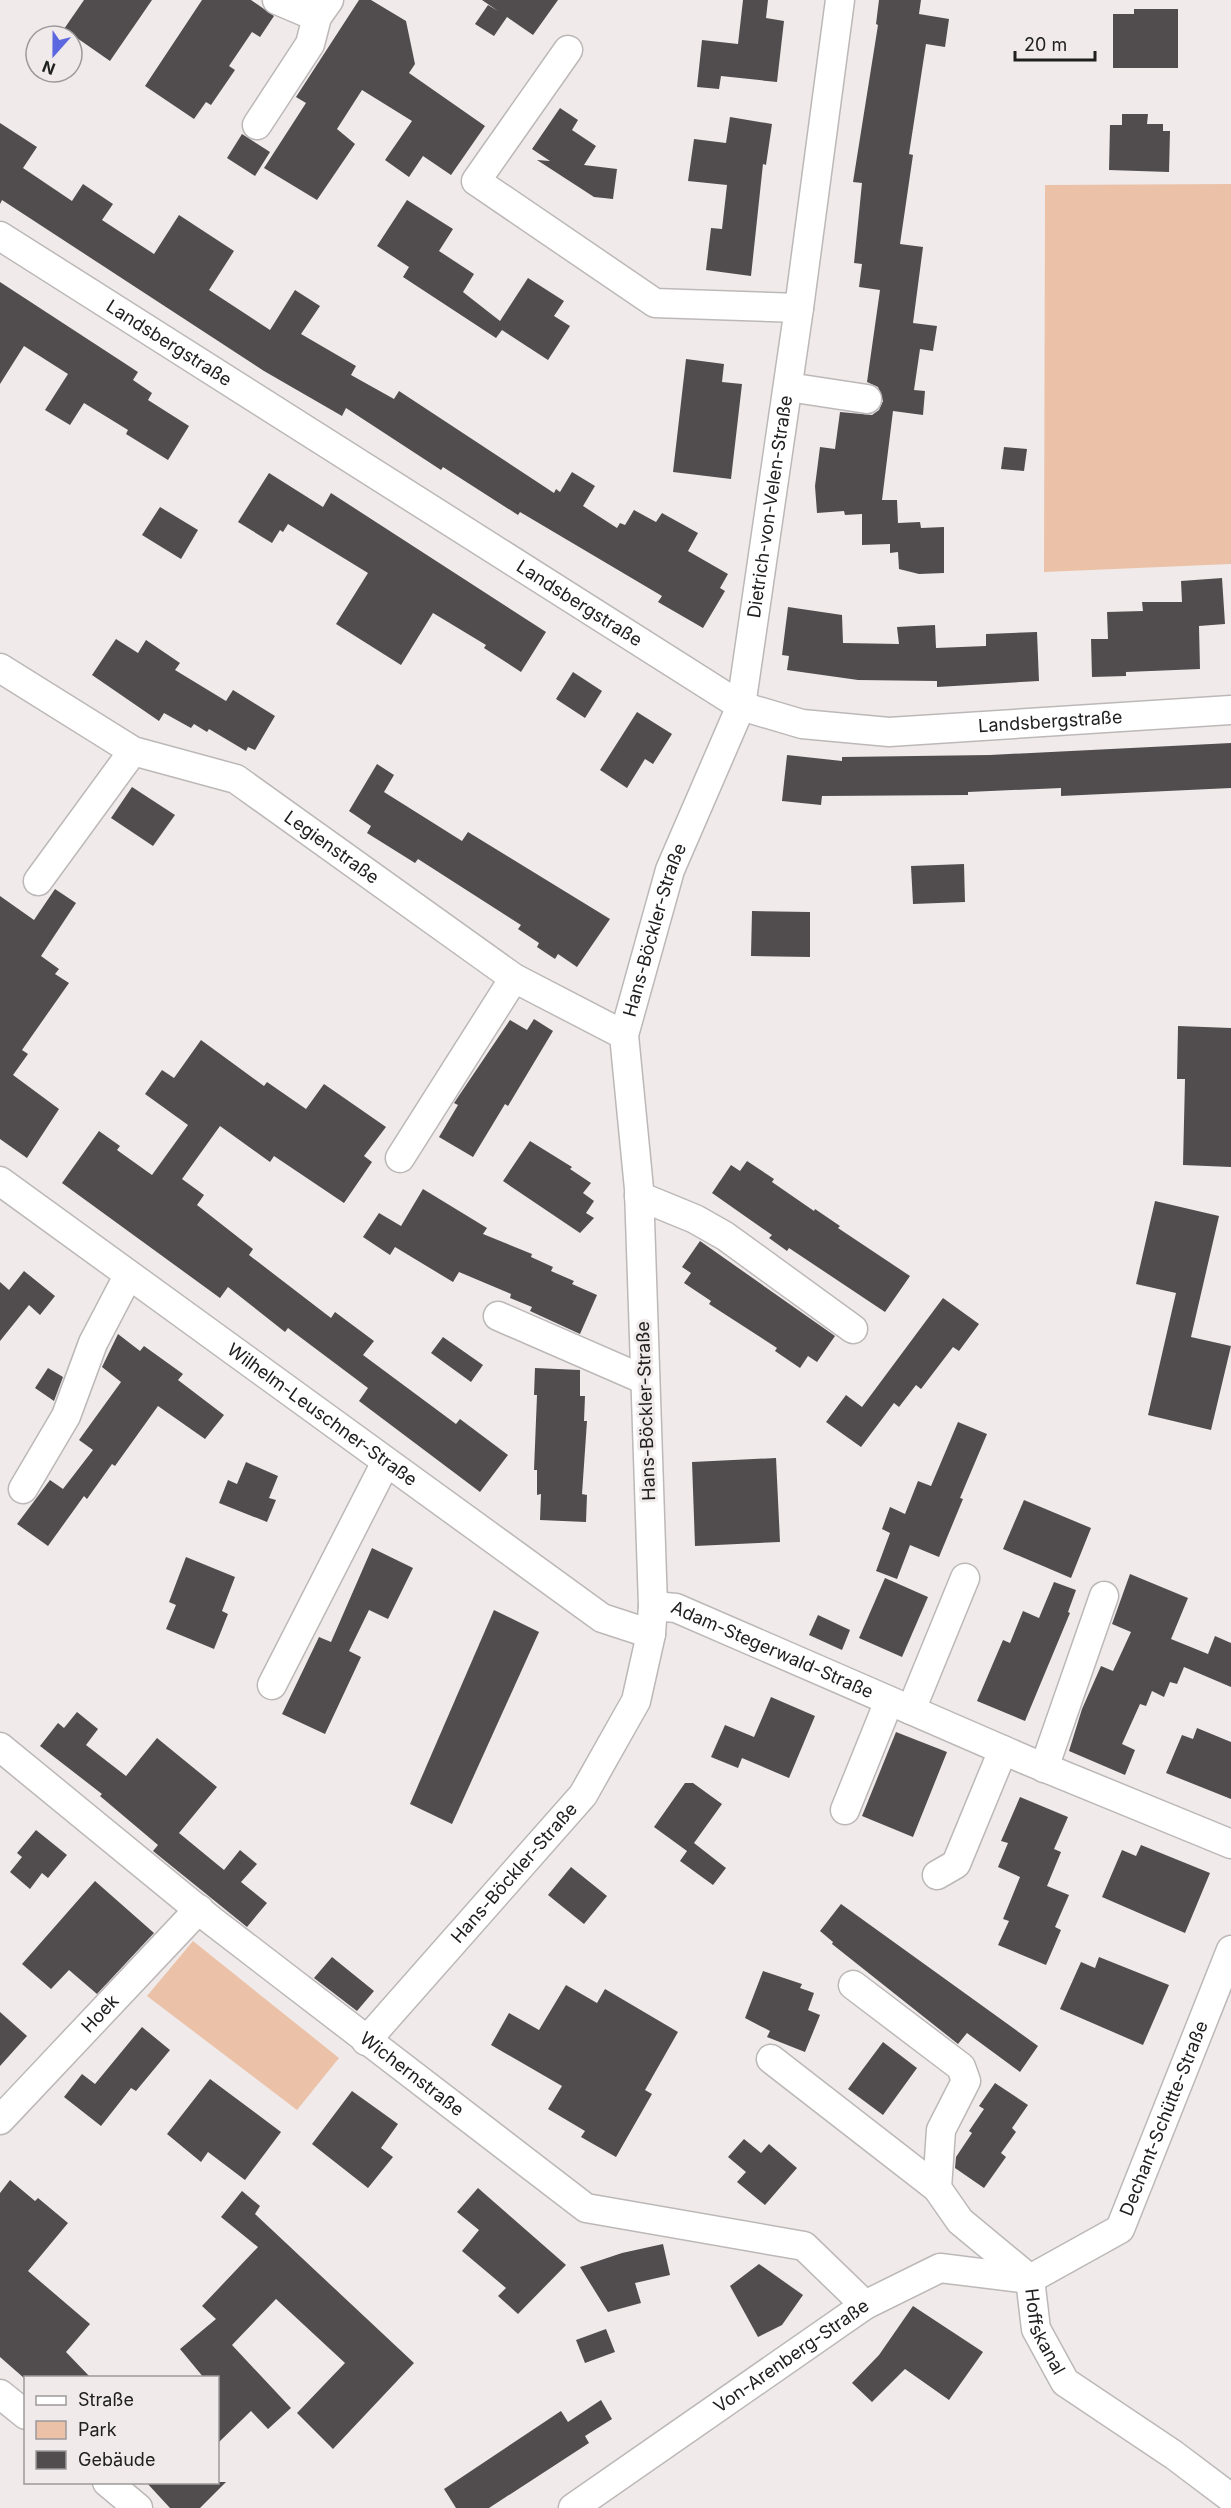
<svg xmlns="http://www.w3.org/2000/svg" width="1231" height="2508" font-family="Inter,sans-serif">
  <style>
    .green { fill: #ebc2a7 }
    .building { fill: #514d4e }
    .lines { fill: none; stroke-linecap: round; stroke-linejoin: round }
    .minor-casing { stroke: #bdb8b8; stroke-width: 31 }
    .minor { stroke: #fff; stroke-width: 28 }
    .labels { text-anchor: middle; stroke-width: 6; stroke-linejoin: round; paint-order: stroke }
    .street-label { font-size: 18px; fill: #212020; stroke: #f0eaeb }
  </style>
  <rect width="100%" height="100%" fill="#f0eaeb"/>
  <g class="green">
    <polygon points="1231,184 1231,564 1044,572 1045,185"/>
    <polygon points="193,1941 339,2058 297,2110 147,1996"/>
  </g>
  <g class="building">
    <polygon points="84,0 152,0 110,61 64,29"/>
    <polygon points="202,0 251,0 274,16 260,37 252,32 229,66 235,70 211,105 206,102 194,119 145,86"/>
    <polygon points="359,0 371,0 406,21 415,64 409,73 485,126 451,175 423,156 409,177 385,160 412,121 362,90 337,129 355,144 317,200 264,168 306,103 296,97"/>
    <polygon points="482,0 558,0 533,35 507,17 494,36 475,24 488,5 498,11"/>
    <polygon points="743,0 768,0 766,18 784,21 777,82 721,76 719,89 697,87 702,40 738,44"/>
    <polygon points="879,0 921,0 919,14 949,19 945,47 926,44 909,154 913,155 900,244 923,247 913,323 937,326 933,351 920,349 914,390 925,391 923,415 893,411 882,500 897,500 898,523 920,522 921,528 944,527 944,573 919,574 899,569 898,552 890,553 890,544 862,545 862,514 845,515 844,511 817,513 815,486 820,447 835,449 840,412 872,415 879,410 883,401 878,387 867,382 880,290 859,287 862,264 854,263 862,183 853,182 878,25 876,24"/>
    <polygon points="1134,9 1178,9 1178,68 1113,68 1113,14 1134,14"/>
    <polygon points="560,108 578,120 572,130 596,146 584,165 617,169 613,199 594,197 537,160 550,161 532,149"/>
    <polygon points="1122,114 1148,114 1147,124 1163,124 1163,131 1170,131 1169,172 1109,170 1110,125 1122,125"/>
    <polygon points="730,117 772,124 766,165 763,164 751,276 706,270 711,228 722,229 727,185 688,181 694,139 726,143"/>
    <polygon points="0,123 37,147 23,168 72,201 83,184 113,204 102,220 154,254 179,215 234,251 209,290 270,330 295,290 320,306 301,334 356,366 351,375 394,399 399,391 554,493 556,489 560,492 572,472 595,486 583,506 617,528 620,523 625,525 634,510 656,522 662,513 698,533 688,551 728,574 720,588 725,591 703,628 658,602 662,596 520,512 518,515 443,467 441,470 346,408 342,416 264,371 2,200 0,204"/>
    <polygon points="242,134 270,152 255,176 227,158"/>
    <polygon points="407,200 453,229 439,251 474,274 463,292 500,321 528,278 564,301 554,316 570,326 548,360 502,330 496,338 403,277 409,267 377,246"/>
    <polygon points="0,282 138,372 133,380 152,393 148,400 189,426 168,460 126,434 128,430 84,403 70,425 45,410 68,374 24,346 0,384"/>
    <polygon points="686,359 724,364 722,382 742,384 731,479 673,472"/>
    <polygon points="1004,447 1027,449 1024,471 1001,469"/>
    <polygon points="269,473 323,507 331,493 546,632 521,672 484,648 486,645 433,613 401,665 336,624 368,573 288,524 283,532 280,530 272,543 238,522"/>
    <polygon points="160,507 198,530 181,559 142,535"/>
    <polygon points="1222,578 1225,624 1199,626 1200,669 1126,672 1126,676 1092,677 1091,639 1108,639 1107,612 1143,611 1142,602 1182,602 1181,581"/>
    <polygon points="788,607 842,615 843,643 899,644 897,627 915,626 935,625 936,648 986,646 986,634 1037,632 1039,681 937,687 937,681 858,680 787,670 789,656 782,655"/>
    <polygon points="116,639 138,653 146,640 180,663 175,670 226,701 233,690 275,716 255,750 248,747 246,751 209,729 207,732 194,724 191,728 164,713 159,721 92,675"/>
    <polygon points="573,672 602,691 585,718 556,699"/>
    <polygon points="637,712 672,734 653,764 645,759 627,788 600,770"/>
    <polygon points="1231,743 1231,788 1061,796 1061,788 968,792 968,795 822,796 821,805 782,801 787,755 842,761 842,757 990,755"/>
    <polygon points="377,764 394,775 384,792 462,841 468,832 610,919 577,967 558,954 555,959 537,947 539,943 518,929 521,925 418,859 415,863 367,833 371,826 349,811"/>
    <polygon points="132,787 175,815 153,846 111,818"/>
    <polygon points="964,864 965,902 913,904 911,866"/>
    <polygon points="55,889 76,903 41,956 59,969 55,974 69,983 22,1050 28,1054 13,1075 59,1109 27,1158 0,1139 0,896 34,920"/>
    <polygon points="752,911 810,912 810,957 751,956"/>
    <polygon points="534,1019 553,1031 508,1106 505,1104 473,1157 439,1137 458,1105 454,1103 510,1020 527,1030"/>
    <polygon points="1178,1026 1231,1028 1231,1167 1183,1165 1185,1079 1177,1079"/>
    <polygon points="201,1040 264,1086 267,1082 306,1109 324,1084 386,1127 364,1156 372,1162 344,1203 274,1156 270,1162 220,1126 182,1179 204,1195 197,1205 253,1249 249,1255 331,1318 335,1312 374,1341 363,1355 456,1424 460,1419 508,1455 480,1492 359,1401 368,1388 288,1328 285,1332 228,1287 220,1298 62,1183 99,1131 120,1146 117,1150 152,1175 188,1125 145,1094 162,1070 174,1078"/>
    <polygon points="530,1141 572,1167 570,1169 591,1183 583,1193 594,1201 586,1213 594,1218 580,1233 503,1181"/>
    <polygon points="747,1161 774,1179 772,1182 814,1211 815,1209 840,1226 838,1228 910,1276 885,1312 789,1248 787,1251 769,1238 772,1235 712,1193 731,1165 740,1171"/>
    <polygon points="423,1189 487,1228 483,1234 532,1254 531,1257 553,1267 551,1271 574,1281 572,1284 597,1295 580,1334 530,1311 532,1307 510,1298 511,1294 459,1272 453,1282 395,1247 390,1255 363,1237 379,1213 401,1226"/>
    <polygon points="1155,1201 1219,1216 1191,1337 1231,1346 1211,1430 1148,1415 1176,1293 1136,1284"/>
    <polygon points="700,1241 835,1336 817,1362 808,1356 800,1368 775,1351 777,1348 709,1304 711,1301 684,1283 691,1273 682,1267"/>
    <polygon points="24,1271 55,1296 40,1315 29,1305 0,1341 0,1282 9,1290"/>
    <polygon points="943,1298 979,1324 959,1351 953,1347 921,1389 916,1385 899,1407 894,1403 861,1447 826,1422 846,1395 862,1407"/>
    <polygon points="118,1334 140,1351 144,1346 183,1374 178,1380 224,1415 205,1439 158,1406 115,1466 112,1464 87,1499 84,1496 48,1546 17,1524 50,1480 63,1489 93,1450 79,1440 121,1382 102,1367"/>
    <polygon points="443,1337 483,1365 471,1382 431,1353"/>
    <polygon points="48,1368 63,1377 54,1401 35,1388"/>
    <polygon points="535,1368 580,1370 580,1396 585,1396 584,1421 587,1421 582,1494 587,1495 586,1522 540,1520 541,1494 537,1495 537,1470 534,1470 537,1395 534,1395"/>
    <polygon points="958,1422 987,1434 960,1498 963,1499 939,1557 910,1545 897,1579 876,1571 890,1533 882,1529 890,1507 905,1514 918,1481 931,1486"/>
    <polygon points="776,1458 780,1542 695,1546 692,1462"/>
    <polygon points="246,1462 278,1476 269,1498 276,1500 267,1522 219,1503 228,1480 237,1484"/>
    <polygon points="1024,1500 1091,1528 1071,1578 1003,1549"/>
    <polygon points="372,1548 413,1568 388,1619 369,1610 349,1651 361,1657 325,1734 282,1714 319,1637 331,1642"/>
    <polygon points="186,1557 235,1577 222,1611 228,1614 214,1649 166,1629 176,1605 169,1602"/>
    <polygon points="1130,1574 1188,1598 1171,1639 1208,1654 1215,1636 1231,1643 1231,1687 1184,1667 1177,1684 1170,1682 1164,1697 1152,1691 1146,1706 1140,1704 1122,1744 1135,1750 1125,1775 1069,1751 1082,1709 1101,1666 1113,1671 1131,1632 1112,1624"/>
    <polygon points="885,1578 928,1597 902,1657 859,1638"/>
    <polygon points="1054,1582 1076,1590 1068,1612 1070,1613 1025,1721 977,1701 1003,1640 1010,1643 1023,1611 1039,1618"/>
    <polygon points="494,1610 539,1632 452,1824 410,1804"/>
    <polygon points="818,1615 850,1630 842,1650 809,1635"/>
    <polygon points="771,1697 815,1716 789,1778 742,1758 738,1768 711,1757 725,1725 754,1737"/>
    <polygon points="77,1712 98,1729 86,1745 126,1776 157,1738 217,1787 179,1833 224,1870 240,1850 257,1864 241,1882 267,1903 247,1927 153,1851 158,1845 100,1796 102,1794 40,1746 58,1723 64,1728"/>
    <polygon points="1197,1728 1231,1742 1231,1799 1166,1773 1182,1735 1193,1739"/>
    <polygon points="896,1732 947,1752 913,1837 862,1816"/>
    <polygon points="685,1783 693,1783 722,1804 694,1843 726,1868 713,1885 680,1861 687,1851 654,1827"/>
    <polygon points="1020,1797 1068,1817 1054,1849 1061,1852 1047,1886 1069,1895 1055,1927 1061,1930 1046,1965 998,1945 1009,1921 1003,1919 1020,1877 998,1867 1008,1843 1001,1841"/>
    <polygon points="36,1830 67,1855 48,1878 42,1873 30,1889 10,1872 22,1857 17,1853"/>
    <polygon points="1141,1845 1210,1873 1185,1933 1102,1897 1122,1850 1136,1856"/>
    <polygon points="571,1867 607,1896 584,1924 548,1895"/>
    <polygon points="95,1881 154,1933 97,1994 69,1970 51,1989 22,1964"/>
    <polygon points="841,1904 1038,2046 1020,2072 967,2033 958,2044 832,1944 833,1942 820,1931"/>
    <polygon points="332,1957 374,1991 357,2011 314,1978"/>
    <polygon points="1099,1957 1169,1985 1143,2045 1060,2009 1081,1962 1095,1968"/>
    <polygon points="763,1971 802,1984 800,1988 814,1993 808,2010 820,2015 805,2052 767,2037 770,2031 745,2018"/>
    <polygon points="566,1985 597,2003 605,1989 678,2032 645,2090 652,2094 616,2157 581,2137 585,2131 548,2109 562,2086 491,2045 509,2013 539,2030"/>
    <polygon points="0,2012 27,2036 0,2066"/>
    <polygon points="142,2027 170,2050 136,2091 131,2088 101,2126 64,2097 82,2074 95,2084"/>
    <polygon points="883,2042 917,2068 883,2115 848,2089"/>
    <polygon points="210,2079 281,2132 245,2180 208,2152 201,2162 167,2134"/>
    <polygon points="995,2083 1028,2105 1012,2128 1016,2132 1001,2153 1006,2157 984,2188 955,2168 956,2157 972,2133 969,2131 984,2109 979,2106"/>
    <polygon points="352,2091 398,2124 381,2148 393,2157 368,2188 312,2144"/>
    <polygon points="744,2139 761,2153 769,2144 797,2168 765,2205 737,2182 746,2172 728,2157"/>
    <polygon points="10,2180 35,2201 38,2198 68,2223 28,2271 90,2324 66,2352 91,2378 24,2378 0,2357 0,2193"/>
    <polygon points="478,2188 566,2265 518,2314 498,2296 506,2288 462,2251 479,2230 457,2212"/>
    <polygon points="242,2191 260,2206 255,2214 414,2363 333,2449 297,2413 345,2363 276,2299 232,2345 291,2408 268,2429 251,2411 218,2443 218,2378 204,2378 180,2349 216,2319 202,2306 258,2247 221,2217"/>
    <polygon points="663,2244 670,2275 635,2283 641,2303 608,2312 580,2267 622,2253"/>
    <polygon points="759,2264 803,2295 782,2325 758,2337 730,2286"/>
    <polygon points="913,2306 983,2352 949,2400 905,2369 872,2402 852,2383 879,2355"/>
    <polygon points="606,2329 615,2352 585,2363 576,2340"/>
    <polygon points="601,2400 612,2419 585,2436 589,2443 489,2508 456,2508 444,2489 561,2411 568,2422"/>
    <polygon points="146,2482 226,2482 200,2508 170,2508"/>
  </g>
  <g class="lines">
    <defs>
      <g id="minor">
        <polyline points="277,0 317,17"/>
        <polyline points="568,50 476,181 655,303 799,308"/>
        <polyline points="257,125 310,44 317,17 329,0"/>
        <path id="s1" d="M 0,236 L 741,706 L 802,724 L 889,732 L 1231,710"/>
        <polyline points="788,387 867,399"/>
        <path id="s2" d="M 0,668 L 133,751 L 236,779 L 514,978 L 624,1035"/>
        <polyline points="38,881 133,751"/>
        <polyline points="400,1158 514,978"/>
        <path id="s3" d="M 0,1181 L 602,1618 L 651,1634"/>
        <polyline points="639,1196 695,1219 725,1236 853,1329"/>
        <polyline points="498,1316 645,1380"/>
        <polyline points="23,1489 66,1416 93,1343 128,1276"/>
        <path id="s4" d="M 653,1606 L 676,1608 L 1026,1760 L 1231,1844"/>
        <polyline points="272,1685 386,1462"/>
        <polyline points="911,1710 965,1578"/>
        <path id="s5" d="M 0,1747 L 211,1920 L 586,2208 L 804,2246 L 865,2305"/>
        <polyline points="1044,1768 1104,1596"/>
        <polyline points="845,1810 889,1701"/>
        <polyline points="937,1875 956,1864 1003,1750"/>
        <path id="s6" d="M 853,1985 L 961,2067 L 966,2081 L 941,2130 L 937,2188 L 960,2221 L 1030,2279 L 1036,2329 L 1065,2382 L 1174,2455 L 1231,2498"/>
        <path id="s7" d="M 366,2041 L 583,1795 L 636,1701 L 651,1634 L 653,1606 L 639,1189 L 624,1035 L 670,870 L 741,706 L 799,308 L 840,0"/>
        <polyline points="771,2059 937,2188"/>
        <path id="s8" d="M 0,2120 L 199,1909"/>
        <path id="s9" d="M 1030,2279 L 1120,2229 L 1231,1950"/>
        <polyline points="0,2394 26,2415"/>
        <polyline points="107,2482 138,2508"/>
        <path id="s10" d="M 573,2508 L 865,2305 L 940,2268 L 1030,2279"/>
      </g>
    </defs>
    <use href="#minor" class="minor-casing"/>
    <use href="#minor" class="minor"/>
  </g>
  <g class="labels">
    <g class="street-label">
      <text dy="6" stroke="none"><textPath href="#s1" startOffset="200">Landsbergstraße</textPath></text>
      <text dy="6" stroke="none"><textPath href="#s7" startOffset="1656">Dietrich-von-Velen-Straße</textPath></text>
      <text dy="6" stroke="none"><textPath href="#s1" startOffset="686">Landsbergstraße</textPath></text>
      <text dy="6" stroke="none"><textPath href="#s1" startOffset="1190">Landsbergstraße</textPath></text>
      <text dy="6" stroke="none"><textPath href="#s2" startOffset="381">Legienstraße</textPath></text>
      <text dy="6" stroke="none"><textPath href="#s7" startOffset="1214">Hans-Böckler-Straße</textPath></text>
      <text transform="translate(646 1411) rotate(-92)" y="6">Hans-Böckler-Straße</text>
      <text dy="6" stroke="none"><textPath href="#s3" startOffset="398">Wilhelm-Leuschner-Straße</textPath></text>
      <text dy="6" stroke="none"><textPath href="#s4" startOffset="128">Adam-Stegerwald-Straße</textPath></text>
      <text dy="6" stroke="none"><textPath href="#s7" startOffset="224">Hans-Böckler-Straße</textPath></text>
      <text dy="6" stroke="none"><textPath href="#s8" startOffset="146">Hoek</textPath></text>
      <text dy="6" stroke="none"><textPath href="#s5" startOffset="526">Wichernstraße</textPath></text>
      <text dy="6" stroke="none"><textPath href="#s9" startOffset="222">Dechant-Schütte-Straße</textPath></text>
      <text dy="6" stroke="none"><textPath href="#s6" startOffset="450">Hoffskanal</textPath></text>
      <text dy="6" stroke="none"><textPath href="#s10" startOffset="266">Von-Arenberg-Straße</textPath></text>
    </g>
  </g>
  <rect x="24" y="2376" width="195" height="108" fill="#f0eaeb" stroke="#9d999a" stroke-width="1.5"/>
  <rect x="36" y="2396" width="30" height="9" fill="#ffffff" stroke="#9d999a" stroke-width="1.5"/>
  <text x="78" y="2406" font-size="18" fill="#212020">Straße</text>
  <rect x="36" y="2421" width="30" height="18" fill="#ebc2a7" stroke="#9d999a" stroke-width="1.5"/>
  <text x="78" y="2436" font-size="18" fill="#212020">Park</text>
  <rect x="36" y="2451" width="30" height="18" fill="#514d4e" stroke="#9d999a" stroke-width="1.5"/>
  <text x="78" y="2466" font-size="18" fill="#212020">Gebäude</text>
  <g transform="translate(54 54) rotate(201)"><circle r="28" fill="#f0eaeb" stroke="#9d999a" stroke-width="1.5"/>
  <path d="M0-4.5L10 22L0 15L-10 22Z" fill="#5c68e0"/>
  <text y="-9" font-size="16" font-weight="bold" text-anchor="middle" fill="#212020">N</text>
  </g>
  <path d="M1015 51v9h80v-9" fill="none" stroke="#212020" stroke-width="3"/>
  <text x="1024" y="51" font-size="18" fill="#212020" stroke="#f0eaeb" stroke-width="4.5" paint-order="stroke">20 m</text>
</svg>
